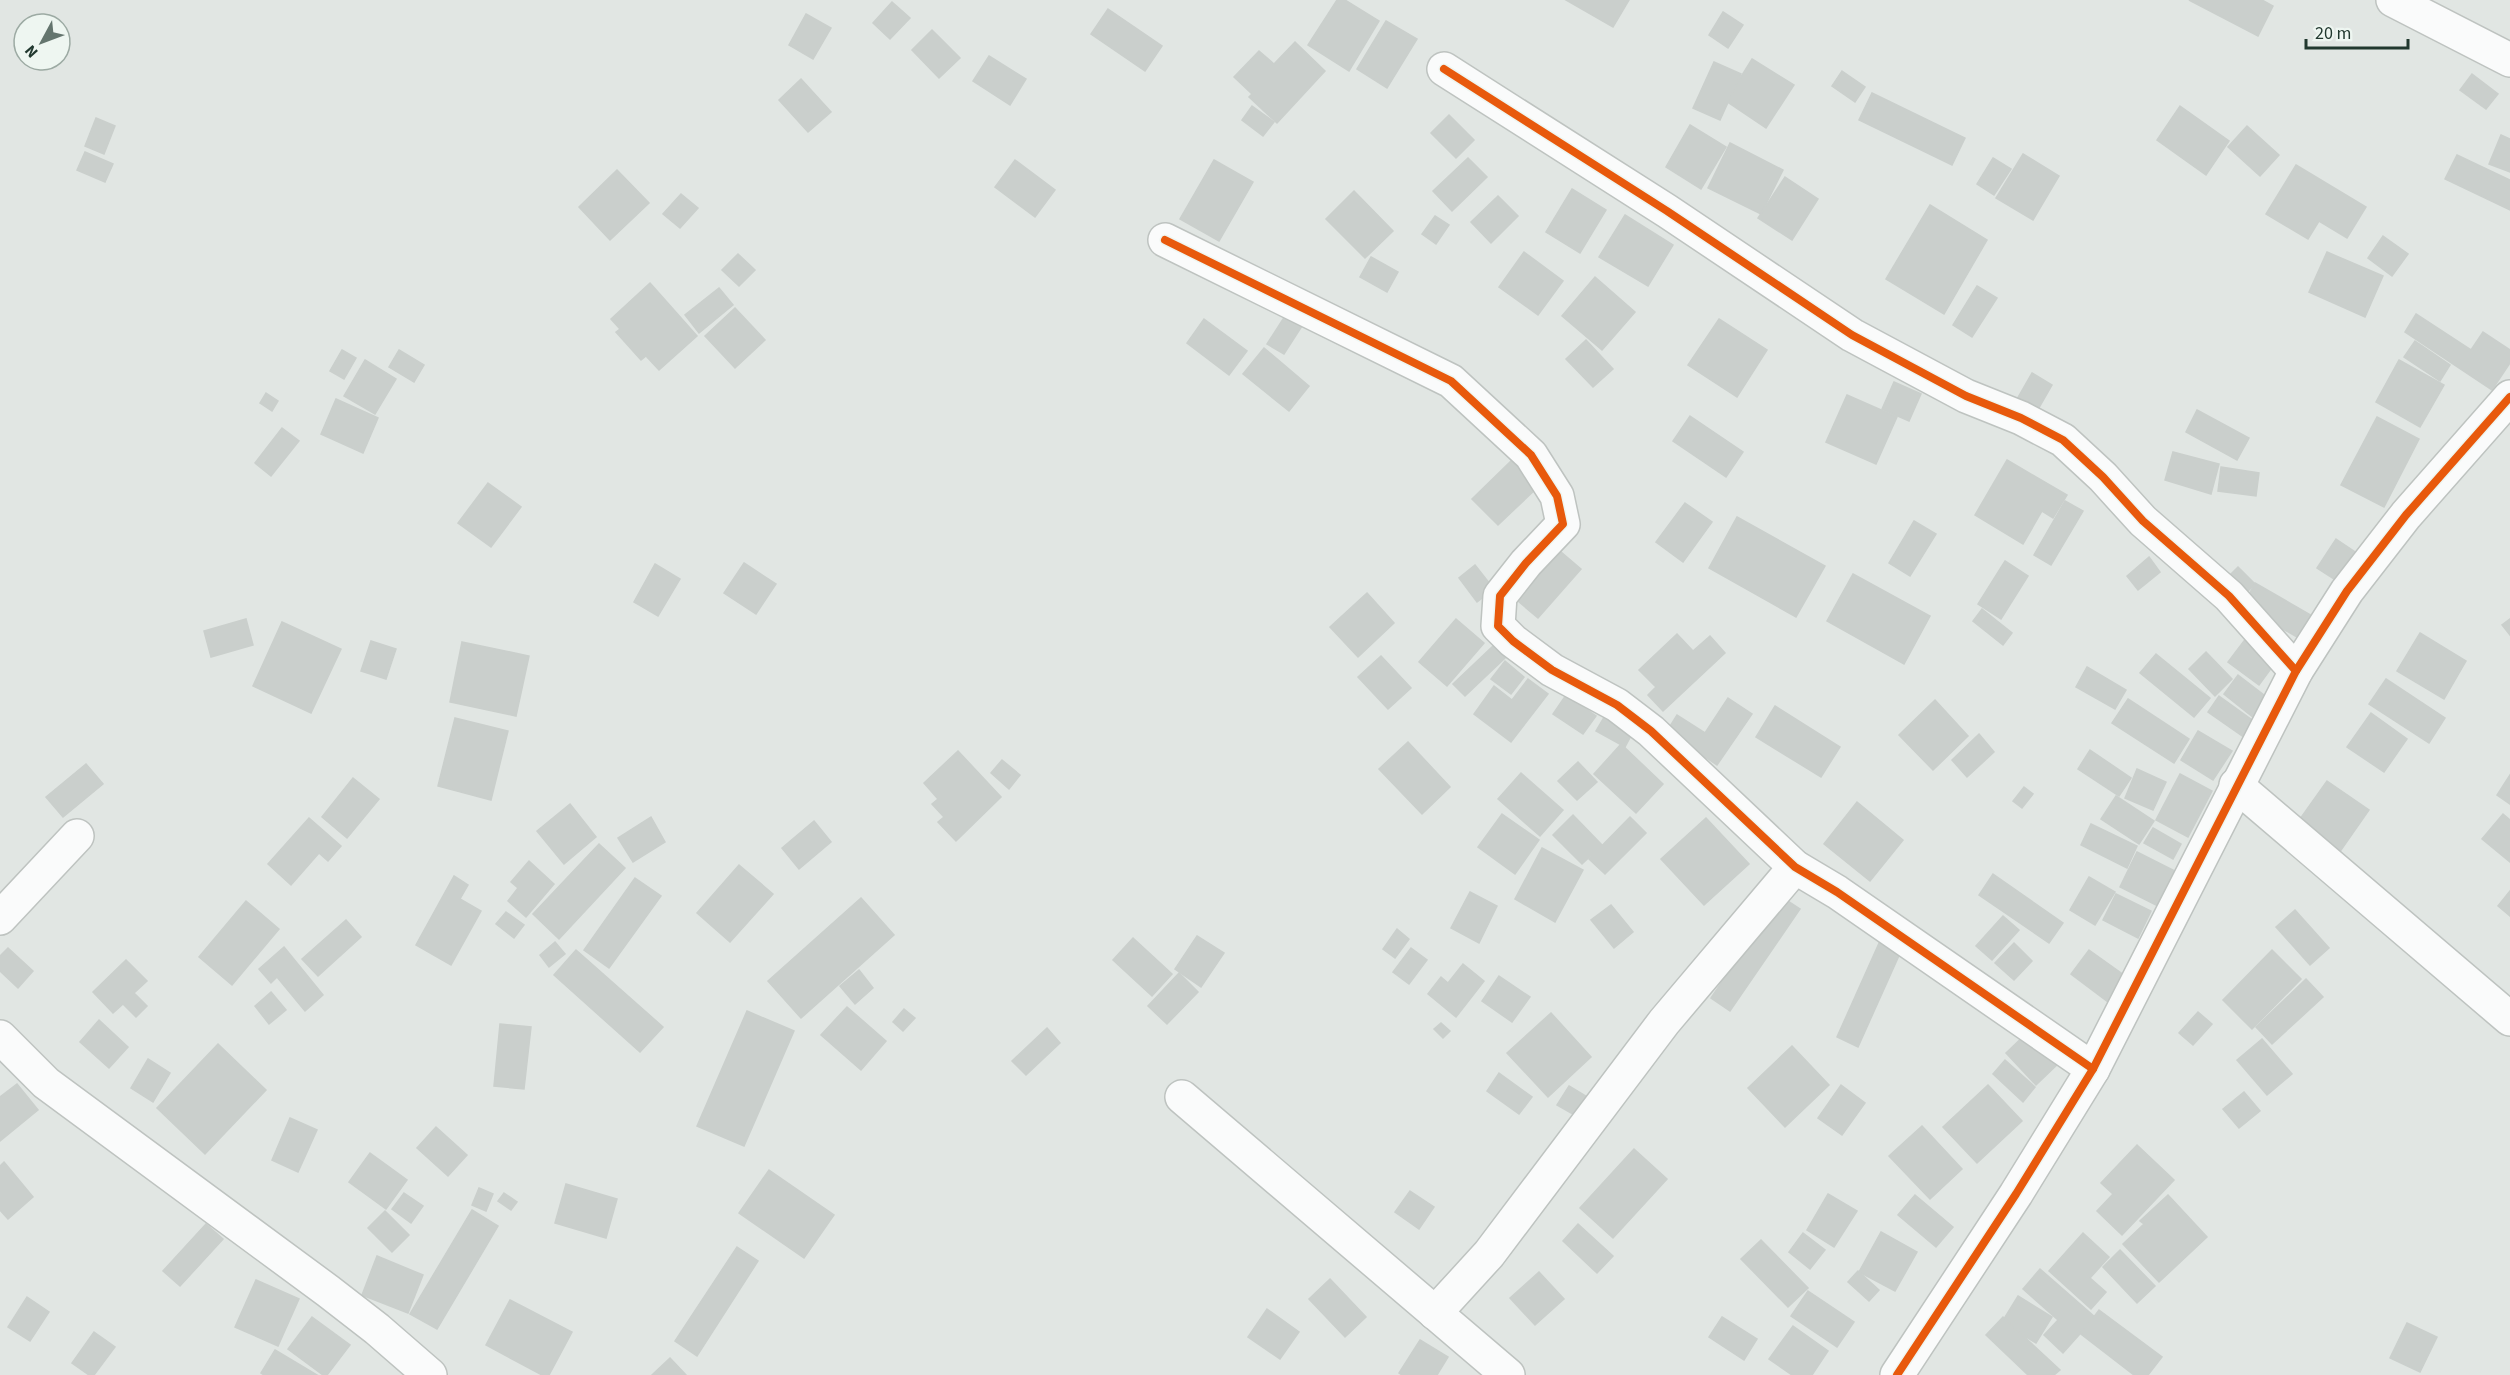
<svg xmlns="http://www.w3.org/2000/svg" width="2510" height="1375" font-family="'Source Sans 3',sans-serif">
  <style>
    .building { fill: #cacfcc; stroke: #cacfcc; stroke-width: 1.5 }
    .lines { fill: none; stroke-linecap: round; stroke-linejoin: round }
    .minor-casing { stroke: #bec3c0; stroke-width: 36 }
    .minor { stroke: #fafbfb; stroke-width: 33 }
    .cycleway-casing { stroke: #eef6f1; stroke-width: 11 }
    .cycleway { stroke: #e8590c; stroke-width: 8 }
  </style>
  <rect width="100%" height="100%" fill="#e1e6e3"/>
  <g class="building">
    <polygon points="1337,0 1345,0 1379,21 1349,71 1308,45"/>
    <polygon points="1566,0 1629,0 1613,27"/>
    <polygon points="2189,0 2262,0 2273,6 2258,36"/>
    <polygon points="892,2 910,18 890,39 873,23"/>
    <polygon points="1108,9 1162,46 1145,71 1091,34"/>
    <polygon points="1723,12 1743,25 1728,48 1709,35"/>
    <polygon points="806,14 831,28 813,59 789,45"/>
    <polygon points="1386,21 1417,39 1387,88 1357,69"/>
    <polygon points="932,30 960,58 939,78 912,50"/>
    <polygon points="1295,42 1325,71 1277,123 1249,97 1252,94 1234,77 1259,51 1274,64"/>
    <polygon points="989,56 1026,79 1010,105 973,81"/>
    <polygon points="1752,59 1794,85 1766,128 1726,101"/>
    <polygon points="1714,62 1741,74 1720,120 1693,108"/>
    <polygon points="1842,71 1865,87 1855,102 1832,86"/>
    <polygon points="2472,74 2498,94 2486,109 2460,90"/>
    <polygon points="801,79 831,112 808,132 779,100"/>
    <polygon points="1872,93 1965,138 1952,165 1859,120"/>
    <polygon points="1252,106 1274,122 1263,136 1242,120"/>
    <polygon points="2180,106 2229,141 2206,175 2157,140"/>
    <polygon points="1449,115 1474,140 1456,158 1431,133"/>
    <polygon points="96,118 115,126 104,154 85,146"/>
    <polygon points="1690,125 1726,147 1701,189 1666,167"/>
    <polygon points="2247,126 2279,155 2260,176 2228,147"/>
    <polygon points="2501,135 2510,139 2510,172 2489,164"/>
    <polygon points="1730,143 1783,170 1761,214 1708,188"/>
    <polygon points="85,152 113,164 105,182 77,170"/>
    <polygon points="2023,154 2059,176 2033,220 1996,198"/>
    <polygon points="2457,155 2510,180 2510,210 2445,179"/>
    <polygon points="1468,158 1487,177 1452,211 1433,191"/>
    <polygon points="1993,158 2011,169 1994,195 1977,184"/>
    <polygon points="1015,160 1055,190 1035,217 995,187"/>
    <polygon points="1214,160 1253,182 1219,241 1180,219"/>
    <polygon points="2296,165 2366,207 2347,238 2319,221 2308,239 2266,214"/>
    <polygon points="617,170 649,203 610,240 579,207"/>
    <polygon points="1785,177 1818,199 1792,240 1758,218"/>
    <polygon points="1572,189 1606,210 1580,253 1546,232"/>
    <polygon points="1354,191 1393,231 1365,258 1326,219"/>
    <polygon points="681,194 698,208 680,228 663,214"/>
    <polygon points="1498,196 1518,216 1491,243 1471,222"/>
    <polygon points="1930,205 1987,240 1944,314 1886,279"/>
    <polygon points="1625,215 1673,245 1648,286 1599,257"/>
    <polygon points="1435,216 1449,225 1436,244 1422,234"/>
    <polygon points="2383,236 2408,254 2392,276 2368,258"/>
    <polygon points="1524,252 1563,281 1538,315 1499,287"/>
    <polygon points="2327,252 2383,276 2365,317 2309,292"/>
    <polygon points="738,254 755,270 739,286 722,270"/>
    <polygon points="1371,257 1398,272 1387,292 1360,277"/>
    <polygon points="1595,277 1635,312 1602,350 1562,316"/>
    <polygon points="650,283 697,336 659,370 646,356 641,360 616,332 620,329 611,319"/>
    <polygon points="1977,286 1997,298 1972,337 1953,325"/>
    <polygon points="719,288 733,305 699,333 685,315"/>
    <polygon points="735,308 765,340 735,368 705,336"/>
    <polygon points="2416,314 2471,350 2483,332 2510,350 2510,363 2492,390 2405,332"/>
    <polygon points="1285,316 1302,326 1284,354 1267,344"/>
    <polygon points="1204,319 1247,351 1229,375 1187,343"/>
    <polygon points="1719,319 1767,350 1737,397 1688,365"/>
    <polygon points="1586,340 1613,369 1593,387 1566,359"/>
    <polygon points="2415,341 2450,365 2440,381 2404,357"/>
    <polygon points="1264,348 1309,386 1289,411 1243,374"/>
    <polygon points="342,350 356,358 344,379 330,371"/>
    <polygon points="399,350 424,365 414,382 389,367"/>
    <polygon points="365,360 396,379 375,414 344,396"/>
    <polygon points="2399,360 2444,385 2420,427 2376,402"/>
    <polygon points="2032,373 2052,385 2036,413 2016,401"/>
    <polygon points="1894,382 1921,394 1909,421 1882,409"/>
    <polygon points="266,393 278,401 272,411 260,403"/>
    <polygon points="1847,395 1897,417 1876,464 1826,442"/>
    <polygon points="336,399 378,418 363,453 321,434"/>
    <polygon points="2197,410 2249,438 2237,460 2186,432"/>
    <polygon points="1690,416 1743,452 1726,477 1673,441"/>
    <polygon points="2377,417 2419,439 2384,507 2341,485"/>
    <polygon points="282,428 299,441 271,476 255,463"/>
    <polygon points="2173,452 2219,464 2211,494 2165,480"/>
    <polygon points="1513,459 1539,486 1498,525 1472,499"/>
    <polygon points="2007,460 2067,495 2053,518 2042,511 2023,544 1975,515"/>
    <polygon points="2221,467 2259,473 2256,496 2218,491"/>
    <polygon points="488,483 521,507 491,547 458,523"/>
    <polygon points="2065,501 2083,511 2051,565 2034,555"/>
    <polygon points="1685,503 1712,522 1683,562 1656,542"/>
    <polygon points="1737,517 1825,566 1796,617 1709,568"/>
    <polygon points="1914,521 1936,534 1910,576 1889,563"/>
    <polygon points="2336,539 2370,562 2351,590 2317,568"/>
    <polygon points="1554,546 1581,569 1538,618 1512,596"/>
    <polygon points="2149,557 2160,572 2138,590 2127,576"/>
    <polygon points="2005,561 2028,576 2001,619 1978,604"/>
    <polygon points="744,563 776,584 756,614 724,593"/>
    <polygon points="655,564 680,579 658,616 634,602"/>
    <polygon points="1475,565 1494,589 1477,602 1459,578"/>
    <polygon points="2238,567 2255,584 2239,600 2222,583"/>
    <polygon points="1853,574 1930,616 1904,664 1827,621"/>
    <polygon points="2255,583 2328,625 2316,648 2243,606"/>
    <polygon points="1367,593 1394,623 1358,657 1330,627"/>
    <polygon points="1982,609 2012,633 2003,645 1973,621"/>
    <polygon points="246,619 253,645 211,657 204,631"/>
    <polygon points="1456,619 1484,643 1447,686 1419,662"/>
    <polygon points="2510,619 2510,635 2502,625"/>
    <polygon points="282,622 341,649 311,713 253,686"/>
    <polygon points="2420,633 2466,661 2444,699 2397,671"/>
    <polygon points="1677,634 1693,651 1710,636 1725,653 1663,711 1648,695 1656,687 1639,670"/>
    <polygon points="2247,637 2278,659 2259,685 2228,662"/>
    <polygon points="371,641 396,649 386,679 361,671"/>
    <polygon points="462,642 529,656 516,716 450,702"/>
    <polygon points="1493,646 1505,658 1465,696 1453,684"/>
    <polygon points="2206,652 2232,679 2215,696 2189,669"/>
    <polygon points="2156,654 2210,698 2194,717 2140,673"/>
    <polygon points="1381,656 1411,688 1388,709 1358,677"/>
    <polygon points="1505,661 1524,677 1511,694 1491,679"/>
    <polygon points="2087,667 2126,690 2115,709 2076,687"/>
    <polygon points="2238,675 2269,699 2254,718 2224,694"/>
    <polygon points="1528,679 1548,694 1511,742 1474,714 1494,686 1512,700"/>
    <polygon points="2386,679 2445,718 2429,743 2369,704"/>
    <polygon points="1566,695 1596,716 1583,734 1553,714"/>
    <polygon points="2219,696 2259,725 2248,740 2208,712"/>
    <polygon points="1728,698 1752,714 1717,765 1667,731 1677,715 1705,733"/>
    <polygon points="2128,699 2189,739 2174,763 2112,723"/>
    <polygon points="1935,700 1968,736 1933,770 1899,735"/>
    <polygon points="1775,706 1840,747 1821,777 1756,737"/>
    <polygon points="2371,713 2407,739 2384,772 2347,747"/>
    <polygon points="1606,714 1634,730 1625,747 1596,731"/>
    <polygon points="455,718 508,731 491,800 438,786"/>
    <polygon points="2198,731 2232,751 2213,780 2181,760"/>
    <polygon points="1979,734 1994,752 1967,777 1952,760"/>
    <polygon points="1408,742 1450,787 1422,814 1379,769"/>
    <polygon points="1621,744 1663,784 1636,813 1594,774"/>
    <polygon points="2090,750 2131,778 2119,796 2078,769"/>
    <polygon points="958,751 1001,797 956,841 938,822 944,817 932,804 938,799 924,783"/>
    <polygon points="1002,760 1020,775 1009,789 991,773"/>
    <polygon points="1578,762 1597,782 1577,800 1558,781"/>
    <polygon points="86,764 103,784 63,817 46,797"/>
    <polygon points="2137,769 2166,782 2153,810 2125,798"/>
    <polygon points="1521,773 1563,810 1540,836 1498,799"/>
    <polygon points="2180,774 2212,791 2188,837 2156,820"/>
    <polygon points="2510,775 2510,804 2497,795"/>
    <polygon points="353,778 379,799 347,838 322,817"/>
    <polygon points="2327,781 2369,810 2332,863 2290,833"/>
    <polygon points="2024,787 2033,794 2022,808 2013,801"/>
    <polygon points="2116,796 2154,821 2139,844 2101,819"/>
    <polygon points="1857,802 1903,840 1870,881 1824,844"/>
    <polygon points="570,804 596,837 564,864 537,831"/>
    <polygon points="1502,814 1539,840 1515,874 1478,847"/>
    <polygon points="2503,814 2510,820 2510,862 2482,839"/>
    <polygon points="1573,815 1602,845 1582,864 1553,835"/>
    <polygon points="651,817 665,842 633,862 618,838"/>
    <polygon points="1630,817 1646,833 1605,874 1589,859"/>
    <polygon points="309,818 341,846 328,861 319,853 291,885 268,864"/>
    <polygon points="1706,818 1749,864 1704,905 1661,859"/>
    <polygon points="814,821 831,842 799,869 782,848"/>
    <polygon points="2091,824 2137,846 2127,868 2081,845"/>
    <polygon points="2153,828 2181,844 2173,859 2144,843"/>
    <polygon points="599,844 625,868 559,939 533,914"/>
    <polygon points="1542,848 1583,870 1555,922 1515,899"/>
    <polygon points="2137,852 2175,871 2158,906 2120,887"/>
    <polygon points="529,861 554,884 526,917 508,901 518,888 511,882"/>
    <polygon points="739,865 773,894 730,942 697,913"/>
    <polygon points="1993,874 2063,923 2049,943 1979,895"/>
    <polygon points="454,876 468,885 460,899 481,911 451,965 416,945"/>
    <polygon points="2089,877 2115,892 2095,925 2070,910"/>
    <polygon points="635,878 661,896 609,968 584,950"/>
    <polygon points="2510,891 2510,916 2498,906"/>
    <polygon points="1470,892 1497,906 1479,943 1451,928"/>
    <polygon points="2116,894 2151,911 2138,938 2103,920"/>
    <polygon points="1780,896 1800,909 1730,1011 1711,998"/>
    <polygon points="861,898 894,935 801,1018 768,981"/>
    <polygon points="246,901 279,929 232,985 199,957"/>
    <polygon points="1611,905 1633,932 1614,948 1591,920"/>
    <polygon points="2295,910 2329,948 2310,965 2276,927"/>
    <polygon points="506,912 524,925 514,938 496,924"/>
    <polygon points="2003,916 2019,930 1992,960 1976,946"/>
    <polygon points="346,920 361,937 318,976 302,959"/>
    <polygon points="1397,929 1409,939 1395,958 1383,949"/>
    <polygon points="1197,936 1224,953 1201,987 1175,969"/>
    <polygon points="1133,938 1172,974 1152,996 1113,960"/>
    <polygon points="1880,941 1901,951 1858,1047 1837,1037"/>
    <polygon points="555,942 565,954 549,967 540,955"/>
    <polygon points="2014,943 2032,961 2014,980 1995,963"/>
    <polygon points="284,947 323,995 305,1011 277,977 271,983 259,969"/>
    <polygon points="8,948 33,971 18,988 0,971 0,956"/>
    <polygon points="1411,948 1427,960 1409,984 1393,972"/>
    <polygon points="576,950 663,1027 640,1052 554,975"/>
    <polygon points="2089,950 2135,983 2116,1008 2071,974"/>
    <polygon points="2272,950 2301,979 2252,1029 2223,1000"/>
    <polygon points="126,960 147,981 134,993 147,1006 136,1017 123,1004 113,1013 93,992"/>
    <polygon points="1463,964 1484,981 1456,1017 1428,994 1441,977 1448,983"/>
    <polygon points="859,970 873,988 855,1004 840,986"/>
    <polygon points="1179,973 1198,992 1167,1024 1148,1006"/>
    <polygon points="1499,976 1530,997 1512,1022 1482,1001"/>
    <polygon points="2306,979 2323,997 2272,1044 2256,1027"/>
    <polygon points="271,992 286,1010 269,1024 255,1006"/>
    <polygon points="847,1007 886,1041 861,1070 821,1035"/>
    <polygon points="904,1009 915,1018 903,1031 893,1022"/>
    <polygon points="747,1011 794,1031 744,1146 697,1126"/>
    <polygon points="2198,1012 2212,1024 2193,1045 2179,1033"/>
    <polygon points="1551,1013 1591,1057 1548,1097 1507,1053"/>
    <polygon points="99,1020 128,1047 109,1068 80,1042"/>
    <polygon points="1441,1023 1450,1031 1443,1038 1434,1029"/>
    <polygon points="500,1024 531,1027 524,1089 494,1086"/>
    <polygon points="1047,1028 1060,1043 1026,1075 1012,1061"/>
    <polygon points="2031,1029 2061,1061 2036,1085 2006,1053"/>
    <polygon points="2262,1039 2292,1074 2267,1095 2237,1060"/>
    <polygon points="218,1044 266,1090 205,1154 157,1108"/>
    <polygon points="1792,1046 1829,1085 1785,1127 1748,1088"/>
    <polygon points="148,1059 170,1073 153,1102 131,1088"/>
    <polygon points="2005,1060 2035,1087 2023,1102 1993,1074"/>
    <polygon points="1499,1073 1532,1097 1519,1114 1487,1091"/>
    <polygon points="17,1084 38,1110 0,1141 0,1097"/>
    <polygon points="1841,1085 1865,1103 1842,1135 1818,1118"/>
    <polygon points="1988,1085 2022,1121 1977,1163 1943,1127"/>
    <polygon points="1569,1086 1589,1098 1578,1117 1557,1105"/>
    <polygon points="2244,1092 2260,1111 2239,1128 2223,1109"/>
    <polygon points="290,1118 317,1130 298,1172 272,1160"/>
    <polygon points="1922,1126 1962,1169 1930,1199 1889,1156"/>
    <polygon points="436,1127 467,1155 448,1176 417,1148"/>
    <polygon points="2137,1145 2174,1180 2122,1235 2097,1211 2113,1194 2101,1183"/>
    <polygon points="1634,1149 1667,1179 1613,1238 1580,1208"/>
    <polygon points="370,1153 407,1180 386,1209 349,1182"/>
    <polygon points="4,1162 33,1197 8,1219 0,1210 0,1166"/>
    <polygon points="769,1170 834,1215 804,1258 739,1213"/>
    <polygon points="566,1184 617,1199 606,1238 555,1223"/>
    <polygon points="479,1188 493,1194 486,1211 472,1205"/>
    <polygon points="1410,1191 1434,1207 1419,1229 1395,1212"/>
    <polygon points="404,1193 423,1206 411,1223 392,1209"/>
    <polygon points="504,1193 517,1202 511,1210 498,1201"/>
    <polygon points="1828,1194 1857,1211 1834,1247 1807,1230"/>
    <polygon points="1915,1195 1953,1227 1936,1247 1898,1215"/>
    <polygon points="2168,1195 2207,1237 2159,1282 2123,1244 2144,1224 2140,1221"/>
    <polygon points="472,1210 498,1226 437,1329 410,1314"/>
    <polygon points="385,1211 409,1235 392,1252 368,1228"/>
    <polygon points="206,1224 223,1239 180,1286 163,1271"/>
    <polygon points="1578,1224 1613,1256 1597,1273 1563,1241"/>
    <polygon points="1881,1232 1917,1252 1895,1291 1859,1272"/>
    <polygon points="1803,1233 1825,1250 1810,1269 1789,1252"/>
    <polygon points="2083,1233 2109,1257 2090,1278 2106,1292 2091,1309 2049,1271"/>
    <polygon points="1761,1240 1808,1288 1788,1307 1741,1259"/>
    <polygon points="737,1247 758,1261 697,1356 675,1341"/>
    <polygon points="2120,1250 2155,1286 2137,1303 2103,1267"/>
    <polygon points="377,1256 423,1275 408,1313 362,1295"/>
    <polygon points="2040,1269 2095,1317 2063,1353 2044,1335 2058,1320 2023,1289"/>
    <polygon points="1858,1271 1879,1290 1869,1301 1848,1282"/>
    <polygon points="1539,1272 1564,1299 1535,1325 1510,1298"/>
    <polygon points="1330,1279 1366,1317 1345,1337 1309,1299"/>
    <polygon points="256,1280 299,1299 278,1346 235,1327"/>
    <polygon points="1808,1291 1854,1322 1837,1347 1791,1316"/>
    <polygon points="2018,1296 2052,1317 2036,1343 2002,1322"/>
    <polygon points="27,1297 49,1312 30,1341 8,1327"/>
    <polygon points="510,1300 572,1332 549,1375 542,1375 486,1345"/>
    <polygon points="1267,1309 1299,1332 1280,1359 1248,1337"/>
    <polygon points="2099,1310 2162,1357 2148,1375 2134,1375 2081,1334"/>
    <polygon points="312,1317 350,1345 327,1375 323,1375 288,1349"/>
    <polygon points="1722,1317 1757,1339 1744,1360 1709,1337"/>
    <polygon points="2003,1317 2060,1370 2054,1375 2028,1375 1986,1335"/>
    <polygon points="2407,1323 2437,1337 2420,1372 2390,1358"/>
    <polygon points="1793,1326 1828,1351 1812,1375 1792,1375 1769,1359"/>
    <polygon points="94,1332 115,1347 94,1375 89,1375 72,1363"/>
    <polygon points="1420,1340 1448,1357 1437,1375 1402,1375 1399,1373"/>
    <polygon points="275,1350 317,1375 264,1375 261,1373"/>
    <polygon points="670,1358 686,1375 652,1375"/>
  </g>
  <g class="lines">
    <defs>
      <g id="minor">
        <polyline points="2393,0 2510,60"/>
        <polyline points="1444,69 1667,211 1852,335 1966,396 2021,418 2063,440 2103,477 2143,521 2229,596 2296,671"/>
        <polyline points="1165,240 1451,381 1531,455 1557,496 1563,524 1526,563 1500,596 1498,626 1513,641 1552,670 1617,705 1651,731 1795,867 1837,892 2093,1069"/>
        <polyline points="2236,785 2510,1019"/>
        <polyline points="0,918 77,836"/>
        <polyline points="0,1037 46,1083 328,1291 377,1329 430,1375"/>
        <polyline points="1182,1097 1508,1375"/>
        <polyline points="1435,1313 1489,1254 1664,1022 1795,867"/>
        <polyline points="1897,1375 2016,1194 2093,1069 2296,671 2347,591 2406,515 2510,397"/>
      </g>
    </defs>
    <use href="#minor" class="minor-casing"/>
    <use href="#minor" class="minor"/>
    <defs>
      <g id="cycleway">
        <polyline points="1444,69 1667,211 1852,335 1966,396 2021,418 2063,440 2103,477 2143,521 2229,596 2296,671"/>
        <polyline points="1165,240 1451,381 1531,455 1557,496 1563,524 1526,563 1500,596 1498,626 1513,641 1552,670 1617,705 1651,731 1795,867 1837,892 2093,1069"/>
        <polyline points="1897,1375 2016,1194 2093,1069 2296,671 2347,591 2406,515 2510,397"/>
      </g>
    </defs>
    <use href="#cycleway" class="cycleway-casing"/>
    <use href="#cycleway" class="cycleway"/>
  </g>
  <g transform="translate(42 42) rotate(229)"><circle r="28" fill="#eef6f1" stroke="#9caaa3" stroke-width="1.5"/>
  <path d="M0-4.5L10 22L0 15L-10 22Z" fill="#64756e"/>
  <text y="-9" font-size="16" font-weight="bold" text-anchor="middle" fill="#21382f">N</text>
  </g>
  <path d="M2306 39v9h102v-9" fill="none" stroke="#21382f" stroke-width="3"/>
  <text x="2315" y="39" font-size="18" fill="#21382f" stroke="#eef6f1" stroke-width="4.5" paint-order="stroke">20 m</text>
</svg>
